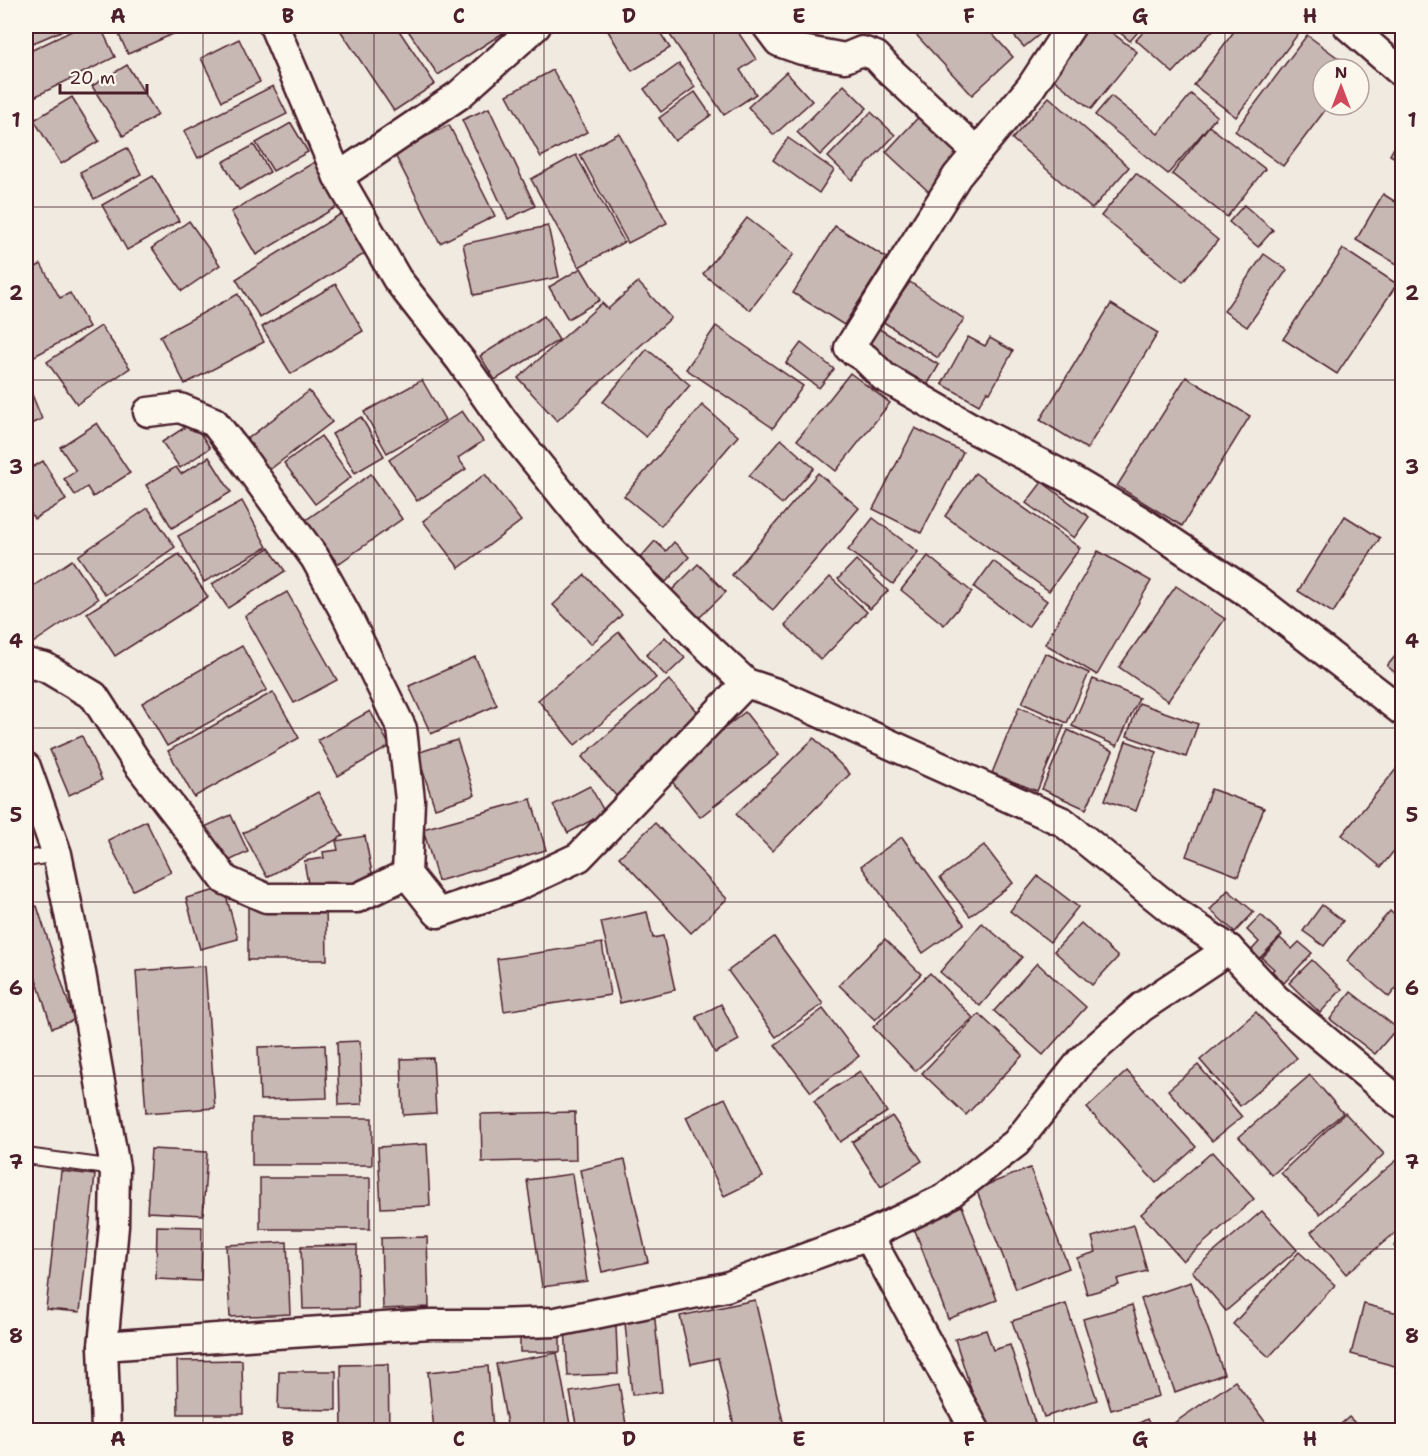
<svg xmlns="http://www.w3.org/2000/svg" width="1428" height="1456" font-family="'Shantell Sans',sans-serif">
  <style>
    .building { fill: #c8b8b3; stroke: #4a1f2b; stroke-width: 1.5 }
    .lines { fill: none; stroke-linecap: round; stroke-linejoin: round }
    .service-casing { stroke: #4a1f2b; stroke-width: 18 }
    .minor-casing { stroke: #4a1f2b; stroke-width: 33 }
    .service { stroke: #fbf7ec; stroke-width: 14 }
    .minor { stroke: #fbf7ec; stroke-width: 28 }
    .grid { fill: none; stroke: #4a1f2b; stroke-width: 1.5; stroke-opacity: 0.55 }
    .neatline { fill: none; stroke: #4a1f2b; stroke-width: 2 }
    .grid-label { font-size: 20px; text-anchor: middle; font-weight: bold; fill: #4a1f2b }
  </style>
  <rect width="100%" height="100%" fill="#f0eae0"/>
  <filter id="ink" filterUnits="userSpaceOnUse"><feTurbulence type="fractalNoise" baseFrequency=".0167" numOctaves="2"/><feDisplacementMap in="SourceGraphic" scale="12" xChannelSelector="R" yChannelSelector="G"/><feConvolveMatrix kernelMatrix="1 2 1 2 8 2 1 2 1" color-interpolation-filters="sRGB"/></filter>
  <g filter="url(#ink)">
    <g class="building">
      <polygon points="26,26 73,26 26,46"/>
      <polygon points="82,26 100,26 115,57 26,101 26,53"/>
      <polygon points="115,26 191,26 128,54"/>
      <polygon points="347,26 396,26 435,84 394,111 340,30"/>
      <polygon points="405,26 450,26 456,34 469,26 498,26 503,33 438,75"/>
      <polygon points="605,26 656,26 670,48 632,71"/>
      <polygon points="678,26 734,26 756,59 740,70 756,94 724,115 668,32"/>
      <polygon points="908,26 985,26 1013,57 972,95"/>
      <polygon points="1005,26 1050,26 1024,47"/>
      <polygon points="1088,26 1103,26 1137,52 1091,109 1048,75"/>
      <polygon points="1112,26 1143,26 1130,41"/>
      <polygon points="1149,26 1217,26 1173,73 1136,40"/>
      <polygon points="1238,26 1286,26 1298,34 1236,117 1194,85"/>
      <polygon points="1307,35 1353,69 1323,69 1323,105 1329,105 1283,166 1235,131"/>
      <polygon points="239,39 260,82 222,101 201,58"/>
      <polygon points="679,64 695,87 661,112 644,89"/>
      <polygon points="127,65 158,115 123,136 92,86"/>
      <polygon points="553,70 587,132 541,157 507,95"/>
      <polygon points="786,72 812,101 774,135 748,107"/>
      <polygon points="844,85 867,108 820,155 797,132"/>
      <polygon points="273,86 287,114 198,158 184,131"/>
      <polygon points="695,92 711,115 675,141 659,118"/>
      <polygon points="1191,94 1217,116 1168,174 1095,115 1111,96 1158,134"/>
      <polygon points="72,97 99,141 61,164 34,120"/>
      <polygon points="1049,97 1129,167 1092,209 1012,139"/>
      <polygon points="489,108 535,206 508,219 462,120"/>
      <polygon points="926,109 969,148 929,192 886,152"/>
      <polygon points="871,112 895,135 852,180 828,157"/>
      <polygon points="291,123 308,152 273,171 256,143"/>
      <polygon points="449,125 495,216 440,243 394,153"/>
      <polygon points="1209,126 1265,169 1227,217 1172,174"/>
      <polygon points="619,133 667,223 628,243 580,155"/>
      <polygon points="1402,133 1402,162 1390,155"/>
      <polygon points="788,138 834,170 819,193 773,160"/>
      <polygon points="254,145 270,172 239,190 223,162"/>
      <polygon points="127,148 141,174 94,199 80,172"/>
      <polygon points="576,155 624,242 579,267 531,179"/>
      <polygon points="318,160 343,203 256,255 231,212"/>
      <polygon points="1136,173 1218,240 1183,282 1101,216"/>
      <polygon points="153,176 179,221 127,250 102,205"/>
      <polygon points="1383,194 1402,206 1402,267 1356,240"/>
      <polygon points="1244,205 1273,230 1258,247 1229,222"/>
      <polygon points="344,212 369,251 260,318 236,279"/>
      <polygon points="747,218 794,254 750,310 703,274"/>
      <polygon points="189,221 220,265 182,291 152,248"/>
      <polygon points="548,226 559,277 474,295 463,244"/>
      <polygon points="835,226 887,258 844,325 793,293"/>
      <polygon points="1343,249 1397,284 1337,374 1283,339"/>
      <polygon points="1264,254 1287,270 1247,327 1224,311"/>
      <polygon points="41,264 60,298 70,293 89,327 29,359 26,352 26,273"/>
      <polygon points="581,268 600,300 568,319 549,287"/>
      <polygon points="638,282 671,318 557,421 518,378 602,303 608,309"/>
      <polygon points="910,282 964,319 938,358 882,321"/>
      <polygon points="336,284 363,331 291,374 262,327"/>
      <polygon points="238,294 264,342 185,384 160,336"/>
      <polygon points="1111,304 1158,333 1087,449 1040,420"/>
      <polygon points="544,316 559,340 495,380 480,356"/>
      <polygon points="101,326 130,368 77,404 47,362"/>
      <polygon points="716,326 803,386 773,428 686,369"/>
      <polygon points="876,327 939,365 926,387 862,348"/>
      <polygon points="968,337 985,346 990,338 1013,351 990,393 987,391 979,405 942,384"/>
      <polygon points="801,343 834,369 819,388 786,363"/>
      <polygon points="647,349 690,385 646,437 603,402"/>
      <polygon points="850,373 890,403 836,471 797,440"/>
      <polygon points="1186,377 1250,416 1182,526 1117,486"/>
      <polygon points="26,380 42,419 26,426"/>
      <polygon points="422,380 445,420 387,453 364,412"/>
      <polygon points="309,391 332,422 264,474 241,444"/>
      <polygon points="702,405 738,436 661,526 624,496"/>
      <polygon points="462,411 483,441 458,458 466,469 417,501 389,460"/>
      <polygon points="361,417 384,456 355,473 332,434"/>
      <polygon points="193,422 210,448 180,468 162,442"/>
      <polygon points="97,423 130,473 93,497 87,487 75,495 64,479 76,471 60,447"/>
      <polygon points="915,428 963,452 921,533 873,509"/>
      <polygon points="321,436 351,477 315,504 284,463"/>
      <polygon points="781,439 814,468 782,504 749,476"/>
      <polygon points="209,457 231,492 172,528 146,485 176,467 181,474"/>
      <polygon points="43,461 66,500 34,519 26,504 26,471"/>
      <polygon points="818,473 859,508 773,610 732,575"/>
      <polygon points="975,473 1080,548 1049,591 945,516"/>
      <polygon points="371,474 402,519 338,564 306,520"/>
      <polygon points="485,474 521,521 459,568 423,521"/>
      <polygon points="1042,482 1089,517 1074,538 1026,503"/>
      <polygon points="242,501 267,547 204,582 178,536"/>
      <polygon points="148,508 175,547 105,595 78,556"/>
      <polygon points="1345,516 1380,538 1333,613 1298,591"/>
      <polygon points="873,518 918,552 893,584 848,550"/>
      <polygon points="655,541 666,551 674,542 689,557 666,582 640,558"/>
      <polygon points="269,548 285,571 228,608 212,584"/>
      <polygon points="1098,551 1151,581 1097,675 1045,644"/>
      <polygon points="179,554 208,597 115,656 87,613"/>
      <polygon points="928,556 972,592 944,625 901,590"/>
      <polygon points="72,560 98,599 27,647 26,645 26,591"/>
      <polygon points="856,560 888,591 870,609 838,579"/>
      <polygon points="993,561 1047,601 1028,627 974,587"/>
      <polygon points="698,564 726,592 699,618 671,591"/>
      <polygon points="585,575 622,615 591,644 553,605"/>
      <polygon points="830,577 867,612 821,660 785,625"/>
      <polygon points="1176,586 1225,619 1168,701 1119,667"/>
      <polygon points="287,592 337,680 294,703 245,616"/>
      <polygon points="619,632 656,678 575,745 538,700"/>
      <polygon points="665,637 685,658 666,676 646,655"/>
      <polygon points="242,646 267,690 167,746 142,703"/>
      <polygon points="1402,648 1402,678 1387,666"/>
      <polygon points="1045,653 1089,673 1067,723 1022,703"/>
      <polygon points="475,657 497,705 431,734 409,686"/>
      <polygon points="1093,679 1139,698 1117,746 1072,726"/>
      <polygon points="669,680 706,721 619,799 582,757"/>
      <polygon points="273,692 299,738 194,797 168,751"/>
      <polygon points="1139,703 1198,724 1186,757 1127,736"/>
      <polygon points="1019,707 1064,726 1037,791 992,773"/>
      <polygon points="370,711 390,746 338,776 318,740"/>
      <polygon points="745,712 779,755 700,817 666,774"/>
      <polygon points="1068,730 1113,751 1086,809 1042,789"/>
      <polygon points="82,736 102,780 69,795 50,750"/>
      <polygon points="814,738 850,774 772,851 736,814"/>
      <polygon points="457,740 475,795 435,808 417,753"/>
      <polygon points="1126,741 1157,752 1136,811 1105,800"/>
      <polygon points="1402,762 1402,841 1381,867 1342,835"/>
      <polygon points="590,786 605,813 568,833 553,805"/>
      <polygon points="1211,789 1264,808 1238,876 1186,856"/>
      <polygon points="318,792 343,836 267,877 243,833"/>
      <polygon points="531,799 546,850 438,881 423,829"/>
      <polygon points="231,815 248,852 218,866 200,829"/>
      <polygon points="146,821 171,872 133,890 108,840"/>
      <polygon points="655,823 727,899 691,933 619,857"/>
      <polygon points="365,836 374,884 310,895 304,861 324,858 323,852 338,850 336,841"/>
      <polygon points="902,837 964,924 923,953 861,866"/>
      <polygon points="984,845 1013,883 970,916 940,878"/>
      <polygon points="1038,876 1078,907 1050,942 1010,911"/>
      <polygon points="224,888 238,939 200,949 186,898"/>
      <polygon points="1228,890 1254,912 1235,932 1210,910"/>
      <polygon points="1322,905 1343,921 1324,946 1303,931"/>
      <polygon points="37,906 74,1020 52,1028 26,948 26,910"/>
      <polygon points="248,906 326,906 327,960 248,960"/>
      <polygon points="1390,911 1402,922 1402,981 1389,997 1347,961"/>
      <polygon points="647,912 653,938 663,936 675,990 620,1003 601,922"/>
      <polygon points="1261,915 1282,935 1257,961 1249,953 1259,942 1247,930"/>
      <polygon points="982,923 1022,957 980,1006 940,972"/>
      <polygon points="1081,923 1118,957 1092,985 1054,951"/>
      <polygon points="774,937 823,1004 776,1037 728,971"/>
      <polygon points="1280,938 1292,949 1299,942 1312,953 1284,983 1272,971 1274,969 1262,958"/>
      <polygon points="885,939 921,974 875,1020 839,985"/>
      <polygon points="602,943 610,995 504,1011 497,959"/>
      <polygon points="1312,960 1342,989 1320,1013 1289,983"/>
      <polygon points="1037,963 1086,1007 1043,1055 994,1011"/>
      <polygon points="205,966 215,1108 146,1113 136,971"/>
      <polygon points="930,973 973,1018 915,1071 873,1027"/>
      <polygon points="1351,992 1397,1028 1375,1054 1330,1019"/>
      <polygon points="721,1004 739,1040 715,1053 696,1017"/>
      <polygon points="823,1009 859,1056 811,1092 775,1045"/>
      <polygon points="1256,1012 1297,1058 1240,1106 1200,1060"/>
      <polygon points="979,1014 1023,1055 966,1115 922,1073"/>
      <polygon points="360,1041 362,1104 339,1105 337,1042"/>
      <polygon points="325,1045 327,1098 260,1100 258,1047"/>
      <polygon points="433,1058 436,1113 403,1115 401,1059"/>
      <polygon points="1198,1065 1242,1117 1212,1141 1168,1090"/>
      <polygon points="860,1071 887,1112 840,1142 814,1101"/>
      <polygon points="1127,1071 1196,1147 1156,1183 1087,1108"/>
      <polygon points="1310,1075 1343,1113 1272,1175 1239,1137"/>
      <polygon points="725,1098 763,1177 724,1196 686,1117"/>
      <polygon points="575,1112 576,1160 482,1162 481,1114"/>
      <polygon points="1345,1113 1384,1154 1320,1214 1281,1173"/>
      <polygon points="892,1116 922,1161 881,1187 852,1142"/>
      <rect x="252" y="1118" width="120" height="47"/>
      <polygon points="427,1144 430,1206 381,1208 378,1147"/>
      <polygon points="151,1149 207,1152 203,1215 147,1212"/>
      <polygon points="1212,1152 1254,1199 1183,1261 1141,1214"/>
      <polygon points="625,1160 648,1262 602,1272 580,1170"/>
      <polygon points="1397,1160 1402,1167 1402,1227 1346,1274 1311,1232"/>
      <polygon points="1030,1168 1069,1268 1016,1289 976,1189"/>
      <polygon points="61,1171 95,1175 80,1312 46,1309"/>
      <polygon points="572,1174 587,1281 542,1287 527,1180"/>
      <rect x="260" y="1178" width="110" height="51"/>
      <polygon points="962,1206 997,1300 948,1319 913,1225"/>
      <polygon points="1262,1211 1297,1250 1226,1311 1192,1271"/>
      <polygon points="1134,1225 1147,1271 1117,1279 1119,1285 1087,1294 1077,1258 1096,1252 1092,1237"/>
      <polygon points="157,1226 202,1227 201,1281 156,1279"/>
      <polygon points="427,1237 429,1307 383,1309 381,1238"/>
      <polygon points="1402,1238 1402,1256 1394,1246"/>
      <polygon points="287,1242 290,1314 230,1317 226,1245"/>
      <polygon points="357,1245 358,1308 303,1309 301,1246"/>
      <polygon points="1299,1252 1335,1285 1269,1357 1233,1324"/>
      <polygon points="1191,1282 1224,1374 1175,1392 1141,1299"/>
      <polygon points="755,1300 784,1426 762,1430 735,1430 718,1358 691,1364 680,1316"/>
      <polygon points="1066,1304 1097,1400 1044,1417 1012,1321"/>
      <polygon points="1364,1304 1402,1314 1402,1368 1351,1354"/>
      <polygon points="1132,1305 1159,1396 1111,1410 1083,1319"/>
      <polygon points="654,1310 662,1392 632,1395 624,1313"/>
      <polygon points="616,1326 618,1374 568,1376 565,1328"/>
      <polygon points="986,1330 993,1350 1010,1345 1035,1423 1011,1430 984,1430 955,1339"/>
      <rect x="520" y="1331" width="40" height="21"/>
      <polygon points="557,1353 571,1430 508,1430 496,1364"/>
      <polygon points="242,1360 243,1414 178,1414 177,1361"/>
      <polygon points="388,1364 389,1430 342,1430 341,1365"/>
      <polygon points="488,1366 493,1430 434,1430 428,1372"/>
      <polygon points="279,1371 336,1371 336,1410 278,1409"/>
      <polygon points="1235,1381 1266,1423 1255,1430 1164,1430"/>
      <polygon points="619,1384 627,1430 577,1430 570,1392"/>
      <polygon points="1349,1417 1362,1430 1334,1430"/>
      <polygon points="1147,1419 1153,1430 1126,1430"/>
    </g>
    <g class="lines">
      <defs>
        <g id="service">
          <polyline points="26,859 57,854"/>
          <polyline points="26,1156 115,1168"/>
        </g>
        <g id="minor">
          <polyline points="274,26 338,177 397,279 461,361 503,421 591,530 695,635 746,683 776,693 1063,822 1173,911 1229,949 1276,999 1402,1104"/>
          <polyline points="767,26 779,42 802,50 845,58 862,51 876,56 887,68 977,152"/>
          <polyline points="1071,26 1031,87 957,176 849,348 865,358 884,377 970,427 1070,479 1141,521 1257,599 1402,711"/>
          <polyline points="1348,26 1402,73"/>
          <polyline points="338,177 459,95 536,26"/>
          <polyline points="148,412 180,408 214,422 242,458 315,558 346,614 402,729 410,800 407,874 438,913 515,887 579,857 746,683"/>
          <polyline points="26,663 45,667 94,696 138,764 185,825 225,880 266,898 357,898 407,874"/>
          <polyline points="26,767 57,854 81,973 115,1168 114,1226 103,1346 106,1430"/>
          <polyline points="868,1235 975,1430"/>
          <polyline points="103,1346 260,1335 430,1324 496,1324 556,1322 726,1287 868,1235 943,1199 1016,1143 1082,1060 1142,1007 1229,949"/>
        </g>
      </defs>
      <use href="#service" class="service-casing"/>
      <use href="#minor" class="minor-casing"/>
      <use href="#service" class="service"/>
      <use href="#minor" class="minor"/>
    </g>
  </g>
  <path class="grid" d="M 203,26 L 203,1430M 374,26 L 374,1430M 544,26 L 544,1430M 714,26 L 714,1430M 884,26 L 884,1430M 1054,26 L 1054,1430M 1225,26 L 1225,1430M 26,207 L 1402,207M 26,380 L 1402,380M 26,554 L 1402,554M 26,728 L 1402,728M 26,902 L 1402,902M 26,1076 L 1402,1076M 26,1249 L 1402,1249"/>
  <rect width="1428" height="1456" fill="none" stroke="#fbf7ec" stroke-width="66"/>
  <g transform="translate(1341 87)"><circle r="28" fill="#fbf7ec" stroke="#b4a19f" stroke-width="1.5"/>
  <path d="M0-4.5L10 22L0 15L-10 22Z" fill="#d1495b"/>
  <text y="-9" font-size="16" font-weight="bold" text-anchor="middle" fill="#4a1f2b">N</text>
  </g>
  <path d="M60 84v9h87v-9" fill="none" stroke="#4a1f2b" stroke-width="3"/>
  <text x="69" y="84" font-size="18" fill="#4a1f2b" stroke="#fbf7ec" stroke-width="4.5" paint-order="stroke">20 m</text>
  <rect x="33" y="33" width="1362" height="1390" class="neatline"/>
  <g class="grid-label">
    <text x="118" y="23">A</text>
    <text x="288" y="23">B</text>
    <text x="459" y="23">C</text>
    <text x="629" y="23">D</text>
    <text x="799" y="23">E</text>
    <text x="969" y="23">F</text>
    <text x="1140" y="23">G</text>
    <text x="1310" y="23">H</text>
    <text x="16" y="127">1</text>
    <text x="1412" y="127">1</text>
    <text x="16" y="300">2</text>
    <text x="1412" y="300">2</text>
    <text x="16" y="474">3</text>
    <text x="1412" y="474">3</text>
    <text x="16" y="648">4</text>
    <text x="1412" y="648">4</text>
    <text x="16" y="822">5</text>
    <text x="1412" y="822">5</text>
    <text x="16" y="995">6</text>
    <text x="1412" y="995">6</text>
    <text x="16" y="1169">7</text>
    <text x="1412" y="1169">7</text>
    <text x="16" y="1343">8</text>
    <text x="1412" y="1343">8</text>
    <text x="118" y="1446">A</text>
    <text x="288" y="1446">B</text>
    <text x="459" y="1446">C</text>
    <text x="629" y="1446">D</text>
    <text x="799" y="1446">E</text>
    <text x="969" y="1446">F</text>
    <text x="1140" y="1446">G</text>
    <text x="1310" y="1446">H</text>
  </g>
</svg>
